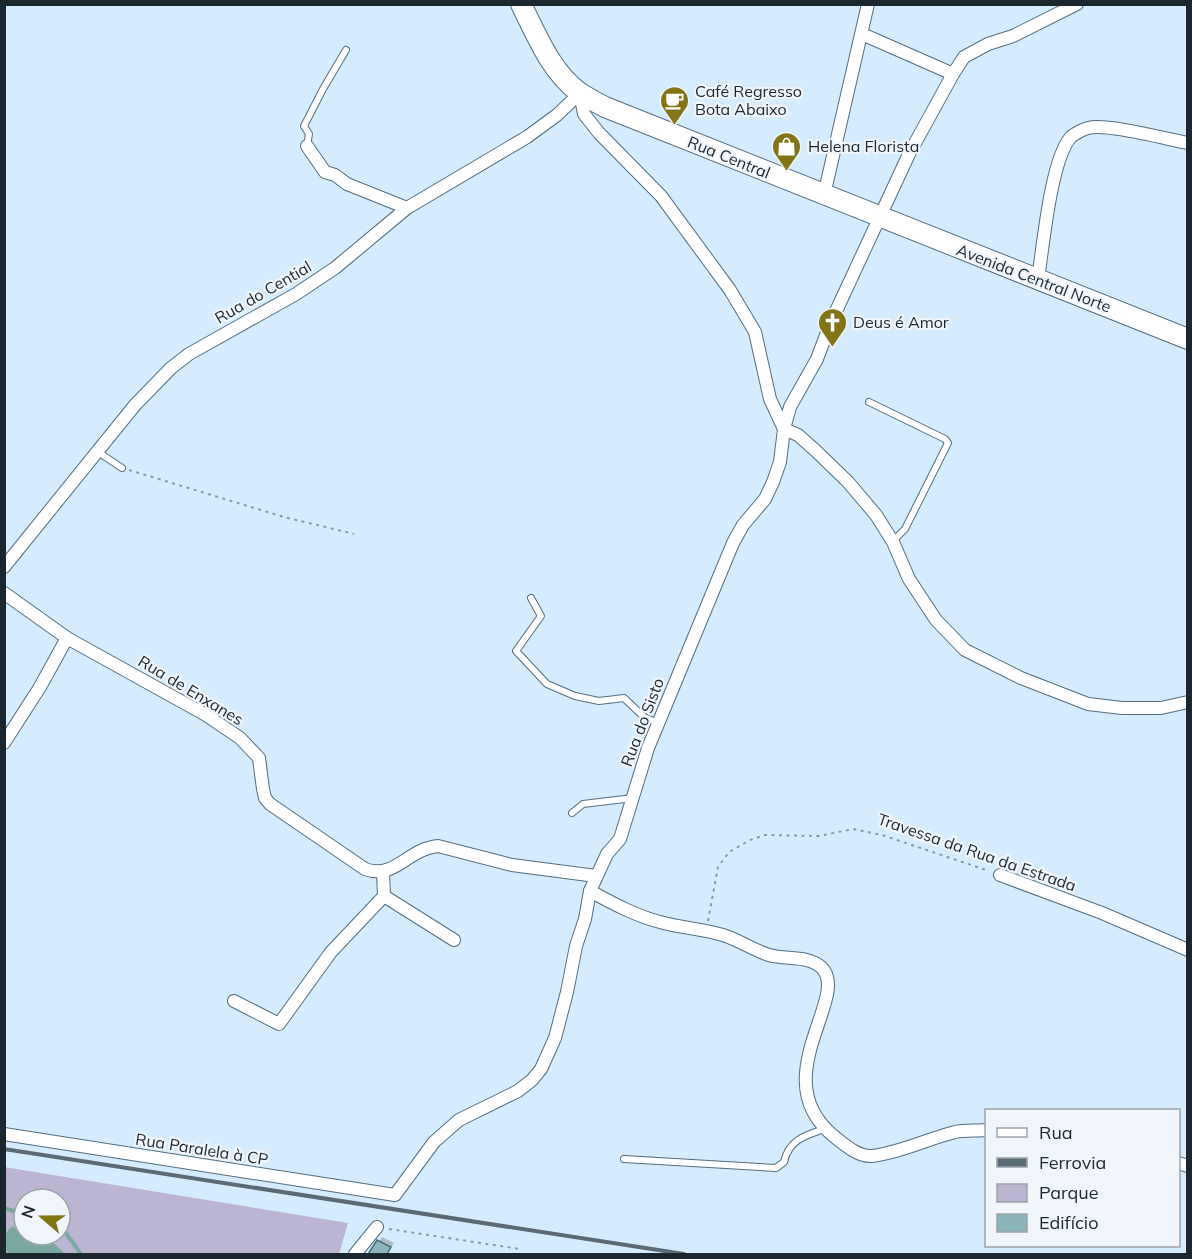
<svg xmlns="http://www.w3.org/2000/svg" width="1192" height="1259" font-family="Mulish,sans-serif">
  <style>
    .green { fill: #bbb5d1; fill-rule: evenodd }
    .water { fill: #7aa9a1 }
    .shadow { fill: #0003 }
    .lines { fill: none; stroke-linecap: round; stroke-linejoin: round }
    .stream { stroke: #7aa9a1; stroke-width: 4 }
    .building { fill: #8cb4bb; stroke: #496e75; stroke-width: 1.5 }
    .service-casing { stroke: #526d80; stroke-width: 8 }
    .minor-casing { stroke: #526d80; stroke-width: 14 }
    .primary-casing { stroke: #526d80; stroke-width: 22 }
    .path { stroke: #8497a4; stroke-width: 2; stroke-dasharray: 3 4.5; stroke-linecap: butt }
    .service { stroke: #fff; stroke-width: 6 }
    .minor { stroke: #fff; stroke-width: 12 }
    .primary { stroke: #fff; stroke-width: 20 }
    .rail { stroke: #5b6b76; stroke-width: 4 }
    .labels { text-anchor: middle; stroke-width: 4.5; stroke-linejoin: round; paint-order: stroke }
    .poi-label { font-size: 16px; fill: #1b272f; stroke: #f0f6fb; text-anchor: start }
    .street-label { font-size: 16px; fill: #1b272f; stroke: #f0f6fb }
  </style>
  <rect width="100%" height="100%" fill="#d4ecfd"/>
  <path class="green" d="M 4,1167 L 348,1223 L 339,1254 L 5,1254 ZM 24,1199 L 60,1199 L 60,1235 L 24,1235 Z"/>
  <path class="water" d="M 13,1226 C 30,1247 32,1232 50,1241 C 55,1243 61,1250 65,1254 L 8,1254 C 4,1244 2,1233 13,1226 Z"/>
  <polygon class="shadow" points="382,1237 394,1243 387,1254 370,1254"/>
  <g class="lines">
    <g class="stream">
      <polyline points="4,1208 24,1214"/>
      <polyline points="60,1225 81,1254"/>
    </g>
  </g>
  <polygon class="building" points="377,1240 391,1247 387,1254 368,1254"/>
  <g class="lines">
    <defs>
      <g id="service">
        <polyline points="307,146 309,134 304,126 323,89 346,50"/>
        <polyline points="869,402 945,439 948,443 905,529 893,541"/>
        <polyline points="98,452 122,468"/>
        <polyline points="531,598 541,616 516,651 547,684 575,696 599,701 624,698 644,717 658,723"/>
        <polyline points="572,813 583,804 633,798"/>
        <path d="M 624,1159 L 776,1168 L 784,1162 C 789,1140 804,1136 824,1129"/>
      </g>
      <g id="minor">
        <polyline points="862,34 953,74"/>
        <polyline points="580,93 584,114 599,133 661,196 730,290 755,332 770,399 784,429 798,435 816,451 848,482 876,515 893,542 909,579 936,620 965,650 1021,678 1088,704 1122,708 1161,708 1188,702"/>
        <polyline points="307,146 325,172 335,175 347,184 407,208"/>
        <polyline points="824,195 868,4"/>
        <path d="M 1038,279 C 1043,247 1051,158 1071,137 C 1074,134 1084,129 1088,128 C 1107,123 1166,139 1188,143"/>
        <polyline points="4,567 135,405 171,368 189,354 296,294 335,268 407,208 527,137 557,115 580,93"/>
        <path d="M 4,593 L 67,638 L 206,715 L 240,738 L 259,758 L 263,789 L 265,798 L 270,804 L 365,869 C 395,880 407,849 438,846 L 512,865 L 596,876"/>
        <polyline points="4,743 40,687 67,638"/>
        <polyline points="383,872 384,896 454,940"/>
        <polyline points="1000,875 1102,913 1188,950"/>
        <path d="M 590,891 C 612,903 636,916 660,922 C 681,928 703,929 723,935 C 739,940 753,950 769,955 C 786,960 807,955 821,967 C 853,996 761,1080 836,1138 C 846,1146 859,1157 872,1156 C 900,1153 927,1139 955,1132 C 965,1130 976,1131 986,1130"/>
        <polyline points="234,1001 279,1024 331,952 384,896"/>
        <polyline points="4,1134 395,1195 434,1142 459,1120 518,1091 532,1080 541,1069 555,1038 567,992 576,946 585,919 590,891 607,854 620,839 648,748 733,543 743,525 765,499 773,482 780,462 784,429 790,407 817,359 831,322 909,154 953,74 964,57 988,44 1013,36 1077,4"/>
        <polyline points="1178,1163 1188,1166"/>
        <polyline points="355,1254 377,1227"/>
      </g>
      <path id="primary" d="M 521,4 C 537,36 551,72 580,93 C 588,98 597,103 605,107 L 1188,339"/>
    </defs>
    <use href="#service" class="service-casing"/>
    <use href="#minor" class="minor-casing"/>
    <use href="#primary" class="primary-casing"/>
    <g class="path">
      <polyline points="129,470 284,517 354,534"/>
      <polyline points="708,921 718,867 729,852 750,840 765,835 819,836 853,829 882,835 989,871"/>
      <polyline points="389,1229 520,1249"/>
    </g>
    <use href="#service" class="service"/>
    <use href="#minor" class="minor"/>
    <use href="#primary" class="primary"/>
    <polyline class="rail" points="4,1149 684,1254"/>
  </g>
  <defs>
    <symbol id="cafe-pin" viewBox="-11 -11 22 30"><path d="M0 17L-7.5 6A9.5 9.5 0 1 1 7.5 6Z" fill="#837416" stroke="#f0f6fb"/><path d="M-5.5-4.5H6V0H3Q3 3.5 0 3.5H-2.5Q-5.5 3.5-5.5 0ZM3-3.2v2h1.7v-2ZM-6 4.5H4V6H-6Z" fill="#fff"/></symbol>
    <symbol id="shop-pin" viewBox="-11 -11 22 30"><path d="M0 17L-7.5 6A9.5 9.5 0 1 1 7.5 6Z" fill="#837416" stroke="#f0f6fb"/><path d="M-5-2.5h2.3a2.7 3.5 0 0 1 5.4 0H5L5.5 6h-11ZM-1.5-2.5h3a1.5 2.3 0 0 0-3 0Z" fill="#fff"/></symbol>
    <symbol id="church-pin" viewBox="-11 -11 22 30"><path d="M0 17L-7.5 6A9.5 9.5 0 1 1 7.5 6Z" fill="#837416" stroke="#f0f6fb"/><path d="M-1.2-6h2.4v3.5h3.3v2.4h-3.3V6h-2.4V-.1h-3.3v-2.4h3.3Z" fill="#fff"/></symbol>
  </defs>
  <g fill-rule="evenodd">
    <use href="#cafe-pin" x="658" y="84" width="33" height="45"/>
    <use href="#shop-pin" x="770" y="130" width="33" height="45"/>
    <use href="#church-pin" x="816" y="306" width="33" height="45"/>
  </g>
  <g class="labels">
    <g class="poi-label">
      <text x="695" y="97">Café Regresso<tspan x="695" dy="18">Bota Abaixo</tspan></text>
      <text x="808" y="152">Helena Florista</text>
      <text x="853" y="328">Deus é Amor</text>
    </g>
    <g class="street-label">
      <text transform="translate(729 157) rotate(22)" y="6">Rua Central</text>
      <text transform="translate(1034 278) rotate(21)" y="6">Avenida Central Norte</text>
      <text transform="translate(263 292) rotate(-30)" y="6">Rua do Cential</text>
      <text transform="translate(191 690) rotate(31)" y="6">Rua de Enxanes</text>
      <text transform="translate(642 722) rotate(-69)" y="6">Rua do Sisto</text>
      <text transform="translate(977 852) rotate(19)" y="6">Travessa da Rua da Estrada</text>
      <text transform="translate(202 1149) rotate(9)" y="6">Rua Paralela à CP</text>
    </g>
  </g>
  <rect width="1192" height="1259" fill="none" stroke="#1b272f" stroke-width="12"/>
  <rect x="985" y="1109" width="195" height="138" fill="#f0f6fb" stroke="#9ba3a9" stroke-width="1.5"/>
  <rect x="997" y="1128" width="30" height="9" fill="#ffffff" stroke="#9ba3a9" stroke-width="1.5"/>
  <text x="1039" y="1139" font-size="18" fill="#1b272f">Rua</text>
  <rect x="997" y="1158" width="30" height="9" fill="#5b6b76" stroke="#9ba3a9" stroke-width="1.5"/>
  <text x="1039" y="1169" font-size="18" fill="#1b272f">Ferrovia</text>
  <rect x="997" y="1184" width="30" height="18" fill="#bbb5d1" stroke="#9ba3a9" stroke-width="1.5"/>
  <text x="1039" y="1199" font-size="18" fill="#1b272f">Parque</text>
  <rect x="997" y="1214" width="30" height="18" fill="#8cb4bb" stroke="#9ba3a9" stroke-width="1.5"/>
  <text x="1039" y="1229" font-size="18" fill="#1b272f">Edifício</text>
  <g transform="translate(42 1217) rotate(290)"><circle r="28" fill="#f0f6fb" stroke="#9ba3a9" stroke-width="1.5"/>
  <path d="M0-4.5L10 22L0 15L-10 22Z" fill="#837416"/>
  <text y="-9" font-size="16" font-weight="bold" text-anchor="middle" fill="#1b272f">N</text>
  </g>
</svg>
